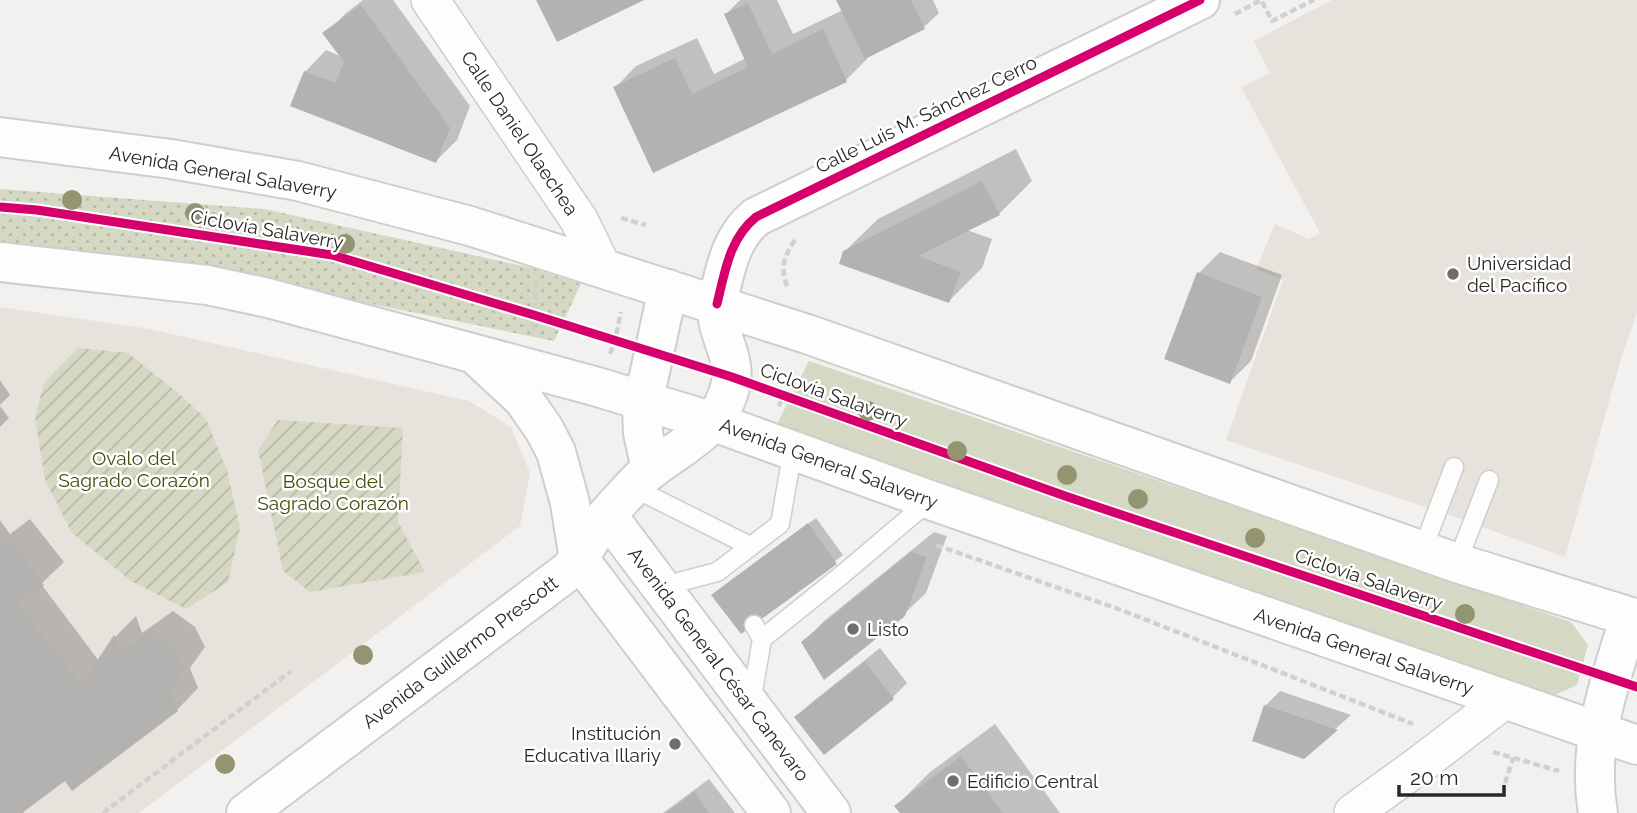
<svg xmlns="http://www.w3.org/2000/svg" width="1637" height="813" font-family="Raleway,sans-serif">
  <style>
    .built { fill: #e7e2dc }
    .grass { fill: #d5d8c3 }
    .park { fill: url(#park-dots) }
    .garden { fill: url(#garden-furrows) }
    .shadow { fill: #0003 }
    .building { fill: #b4b2b1 }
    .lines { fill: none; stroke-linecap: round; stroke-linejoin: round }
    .service-casing { stroke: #cfcecd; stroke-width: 21 }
    .minor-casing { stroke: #cfcecd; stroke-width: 40 }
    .tertiary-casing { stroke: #cfcecd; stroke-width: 42 }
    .secondary-casing { stroke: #cfcecd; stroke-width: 42 }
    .path { stroke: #d0d0cf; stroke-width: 4.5; stroke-dasharray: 7 3.5; stroke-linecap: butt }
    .service { stroke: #fdfdfd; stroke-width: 18 }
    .minor { stroke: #fdfdfd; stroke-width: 37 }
    .tertiary { stroke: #fdfdfd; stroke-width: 38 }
    .secondary { stroke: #fdfdfd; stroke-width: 38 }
    .cycleway-casing { stroke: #fff; stroke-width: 13 }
    .cycleway { stroke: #d6006c; stroke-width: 9 }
    .tree { fill: #939570 }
    .poi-dot { fill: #6f6e6c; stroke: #fff; stroke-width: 2.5 }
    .labels { text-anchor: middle; stroke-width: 5; stroke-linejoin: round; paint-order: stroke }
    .street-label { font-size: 19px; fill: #282826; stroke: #fff }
    .poi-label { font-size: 19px; fill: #282826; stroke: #fff; text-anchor: start }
    .park-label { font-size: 19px; fill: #464a08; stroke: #fff }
  </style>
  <defs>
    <pattern id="park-dots" width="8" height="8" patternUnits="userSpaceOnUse" patternTransform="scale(1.75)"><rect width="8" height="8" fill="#d5d8c3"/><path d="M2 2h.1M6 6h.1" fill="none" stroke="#b7b9a7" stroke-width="1.8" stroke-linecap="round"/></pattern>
    <pattern id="garden-furrows" width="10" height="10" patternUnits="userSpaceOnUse" patternTransform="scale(1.75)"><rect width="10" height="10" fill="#d5d8c3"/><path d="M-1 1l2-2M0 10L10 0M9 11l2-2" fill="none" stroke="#b7b9a7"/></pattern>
  </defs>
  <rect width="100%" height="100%" fill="#f2f1ef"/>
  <g class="built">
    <polygon points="1332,0 1637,0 1637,313 1621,359 1565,557 1472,523 1226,440 1283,280 1256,269 1275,224 1309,239 1320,233 1241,87 1270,73 1254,41"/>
    <polygon points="0,307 150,329 469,401 511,427 530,473 520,526 139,813 0,813"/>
  </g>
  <polygon class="grass" points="809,361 1571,622 1588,645 1577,685 1555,695 775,428"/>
  <polygon class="park" points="0,189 264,209 532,268 581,284 554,341 233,276 0,248"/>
  <g class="garden">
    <polygon points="78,348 128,353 183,397 206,419 227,470 240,528 228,582 186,609 131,581 72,533 45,480 35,417 44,383"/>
    <polygon points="278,420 403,428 398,522 425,572 310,592 283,571 258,450"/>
  </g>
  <g class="shadow">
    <polygon points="363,0 393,0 470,106 457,140 436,161 305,72 326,50 342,57 325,34 346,13"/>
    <polygon points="740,0 777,0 793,34 843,10 838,0 933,0 939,13 924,27 866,56 867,59 846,80 654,171 615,88 636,66 697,38 714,74 746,58 726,14"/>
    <polygon points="1016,149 1032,181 999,214 967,230 992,239 982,268 949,301 844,252 878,219"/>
    <polygon points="1220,252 1282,275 1251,361 1230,382 1167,358 1199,273"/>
    <polygon points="0,380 10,395 0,405"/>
    <polygon points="0,406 9,418 0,427"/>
    <polygon points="816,518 843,555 741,632 721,588"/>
    <polygon points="30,519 64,562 41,584 99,661 116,636 136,616 142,633 173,611 195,627 205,647 190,668 198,688 177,710 66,778 22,811 24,813 0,813 0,520 10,534"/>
    <polygon points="934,532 947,536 926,593 904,614 803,643 824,621"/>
    <polygon points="880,648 907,683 893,697 824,752 797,717 811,703"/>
    <polygon points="1280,691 1351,715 1304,757 1254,740 1266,705"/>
    <polygon points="995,724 1060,813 902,813 896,806 929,773"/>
    <polygon points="709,779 735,813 663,813"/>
  </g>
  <g class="building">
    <polygon points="536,0 644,0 557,42"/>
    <polygon points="836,0 911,0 925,29 865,59"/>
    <polygon points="748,3 772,54 823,29 847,82 653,173 613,87 675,58 692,94 748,67 724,14"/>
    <polygon points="361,5 450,128 436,163 290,106 304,71 335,83 344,62 322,33"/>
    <polygon points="982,181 1000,215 918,256 961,272 949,303 839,264 843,251"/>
    <polygon points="1197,272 1262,297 1230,384 1164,359"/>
    <polygon points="808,523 837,564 741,634 711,595"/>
    <polygon points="8,538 44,585 19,604 81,685 114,635 121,652 151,631 174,648 185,670 170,691 178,711 72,791 65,781 22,813 0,813 0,545"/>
    <polygon points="911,552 927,557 905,616 824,680 801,642"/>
    <polygon points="865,662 894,699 824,755 794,717"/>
    <polygon points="1264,705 1338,730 1304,759 1252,741"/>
    <polygon points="961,756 1003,813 900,813 894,806"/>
    <polygon points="694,792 709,813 666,813"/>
  </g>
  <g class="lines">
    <defs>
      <g id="service">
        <polyline points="632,487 750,546"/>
        <polyline points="1422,551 1454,467"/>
        <polyline points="1457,563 1489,480"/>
        <polyline points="660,587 717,572 780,524 793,449"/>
        <polyline points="762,639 843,574 929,501"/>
        <polyline points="751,703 762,639 754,625"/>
      </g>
      <g id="minor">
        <polyline points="430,0 579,220 603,269"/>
        <polyline points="1353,813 1422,763 1504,700"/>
      </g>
      <g id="tertiary">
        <path d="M 717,304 C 725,272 729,239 756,217 L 1200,0"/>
        <path d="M 1598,813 C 1586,746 1610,680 1630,617"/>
      </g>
      <g id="secondary">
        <polyline points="0,137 171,159 298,181 470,226 807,334 1457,563 1637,619"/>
        <polyline points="0,262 207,285 268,298 594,386 714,422 930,500 1637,745"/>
        <polyline points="480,359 523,399 544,429 556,452 570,503 579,559 771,813"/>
        <polyline points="651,469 643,433 642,408 668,289"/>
        <polyline points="607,515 831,813"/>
        <path d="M 246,813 L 567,572 C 578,562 584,549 592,537 C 602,521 613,507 626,494 C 634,485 643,475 653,468 C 686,443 722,428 731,383 C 736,356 715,332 717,304"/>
      </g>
    </defs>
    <use href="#service" class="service-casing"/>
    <use href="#minor" class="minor-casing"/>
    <use href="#tertiary" class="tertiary-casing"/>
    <use href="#secondary" class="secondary-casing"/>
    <g class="path">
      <polyline points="1235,14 1261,0 1272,21 1314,0"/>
      <polyline points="621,218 646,225"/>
      <path d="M 787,286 C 780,268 784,256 795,240"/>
      <polyline points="533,330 536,283"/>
      <polyline points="610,354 615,340 621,312"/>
      <polyline points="779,406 794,369"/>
      <polyline points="936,545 1121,610 1413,724"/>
      <polyline points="1493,752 1559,771"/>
      <polyline points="1505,783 1513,758"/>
      <polyline points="103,813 291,671"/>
    </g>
    <use href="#service" class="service"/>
    <use href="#minor" class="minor"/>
    <use href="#tertiary" class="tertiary"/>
    <use href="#secondary" class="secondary"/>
    <defs>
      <g id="cycleway">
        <polyline points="0,207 37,210 332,255 534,315 732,377 1068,497 1637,687"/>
        <path d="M 717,304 C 725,272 729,239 756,217 L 1200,0"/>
      </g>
    </defs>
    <use href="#cycleway" class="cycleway-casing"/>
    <use href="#cycleway" class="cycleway"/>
  </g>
  <g class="tree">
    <circle cx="72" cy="200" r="10"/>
    <circle cx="195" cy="213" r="10"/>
    <circle cx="345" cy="244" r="10"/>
    <circle cx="868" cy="411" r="10"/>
    <circle cx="957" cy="451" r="10"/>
    <circle cx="1067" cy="475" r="10"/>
    <circle cx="1138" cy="499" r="10"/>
    <circle cx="1255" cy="538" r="10"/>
    <circle cx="1465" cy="614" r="10"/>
    <circle cx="363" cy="655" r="10"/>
    <circle cx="225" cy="764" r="10"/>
  </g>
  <g class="poi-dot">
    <circle cx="1453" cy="274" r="7"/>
    <circle cx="853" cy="629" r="7"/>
    <circle cx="675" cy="744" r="7"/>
    <circle cx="953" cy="781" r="7"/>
  </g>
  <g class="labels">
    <g class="street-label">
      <text transform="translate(926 114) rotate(-26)" y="7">Calle Luis M. Sánchez Cerro</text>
      <text transform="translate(520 133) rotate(56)" y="7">Calle Daniel Olaechea</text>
      <text transform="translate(223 172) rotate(10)" y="7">Avenida General Salaverry</text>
      <text transform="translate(267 229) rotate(10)" y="7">Ciclovía Salaverry</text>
      <text transform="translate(834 395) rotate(20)" y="7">Ciclovía Salaverry</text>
      <text transform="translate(829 463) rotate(20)" y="7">Avenida General Salaverry</text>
      <text transform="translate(1369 579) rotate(19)" y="7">Ciclovía Salaverry</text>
      <text transform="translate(1364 651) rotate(19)" y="7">Avenida General Salaverry</text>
      <text transform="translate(460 652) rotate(-37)" y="7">Avenida Guillermo Prescott</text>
      <text transform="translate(719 664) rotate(53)" y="7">Avenida General César Canevaro</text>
    </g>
    <g class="poi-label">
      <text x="1467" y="270">Universidad<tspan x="1467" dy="22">del Pacífico</tspan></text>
      <text x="867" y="636">Listo</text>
      <text x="661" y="740" text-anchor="end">Institución<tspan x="661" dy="22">Educativa Illariy</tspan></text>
      <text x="967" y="788">Edificio Central</text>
    </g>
    <g class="park-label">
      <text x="134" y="465">Ovalo del<tspan x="134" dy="22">Sagrado Corazón</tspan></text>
      <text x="333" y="488">Bosque del<tspan x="333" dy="22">Sagrado Corazón</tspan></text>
    </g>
  </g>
  <path d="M1399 785v10h105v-10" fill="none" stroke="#282826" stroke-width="3.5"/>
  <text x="1410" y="785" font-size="21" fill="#282826" stroke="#ffffff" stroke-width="5" paint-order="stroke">20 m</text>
</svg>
